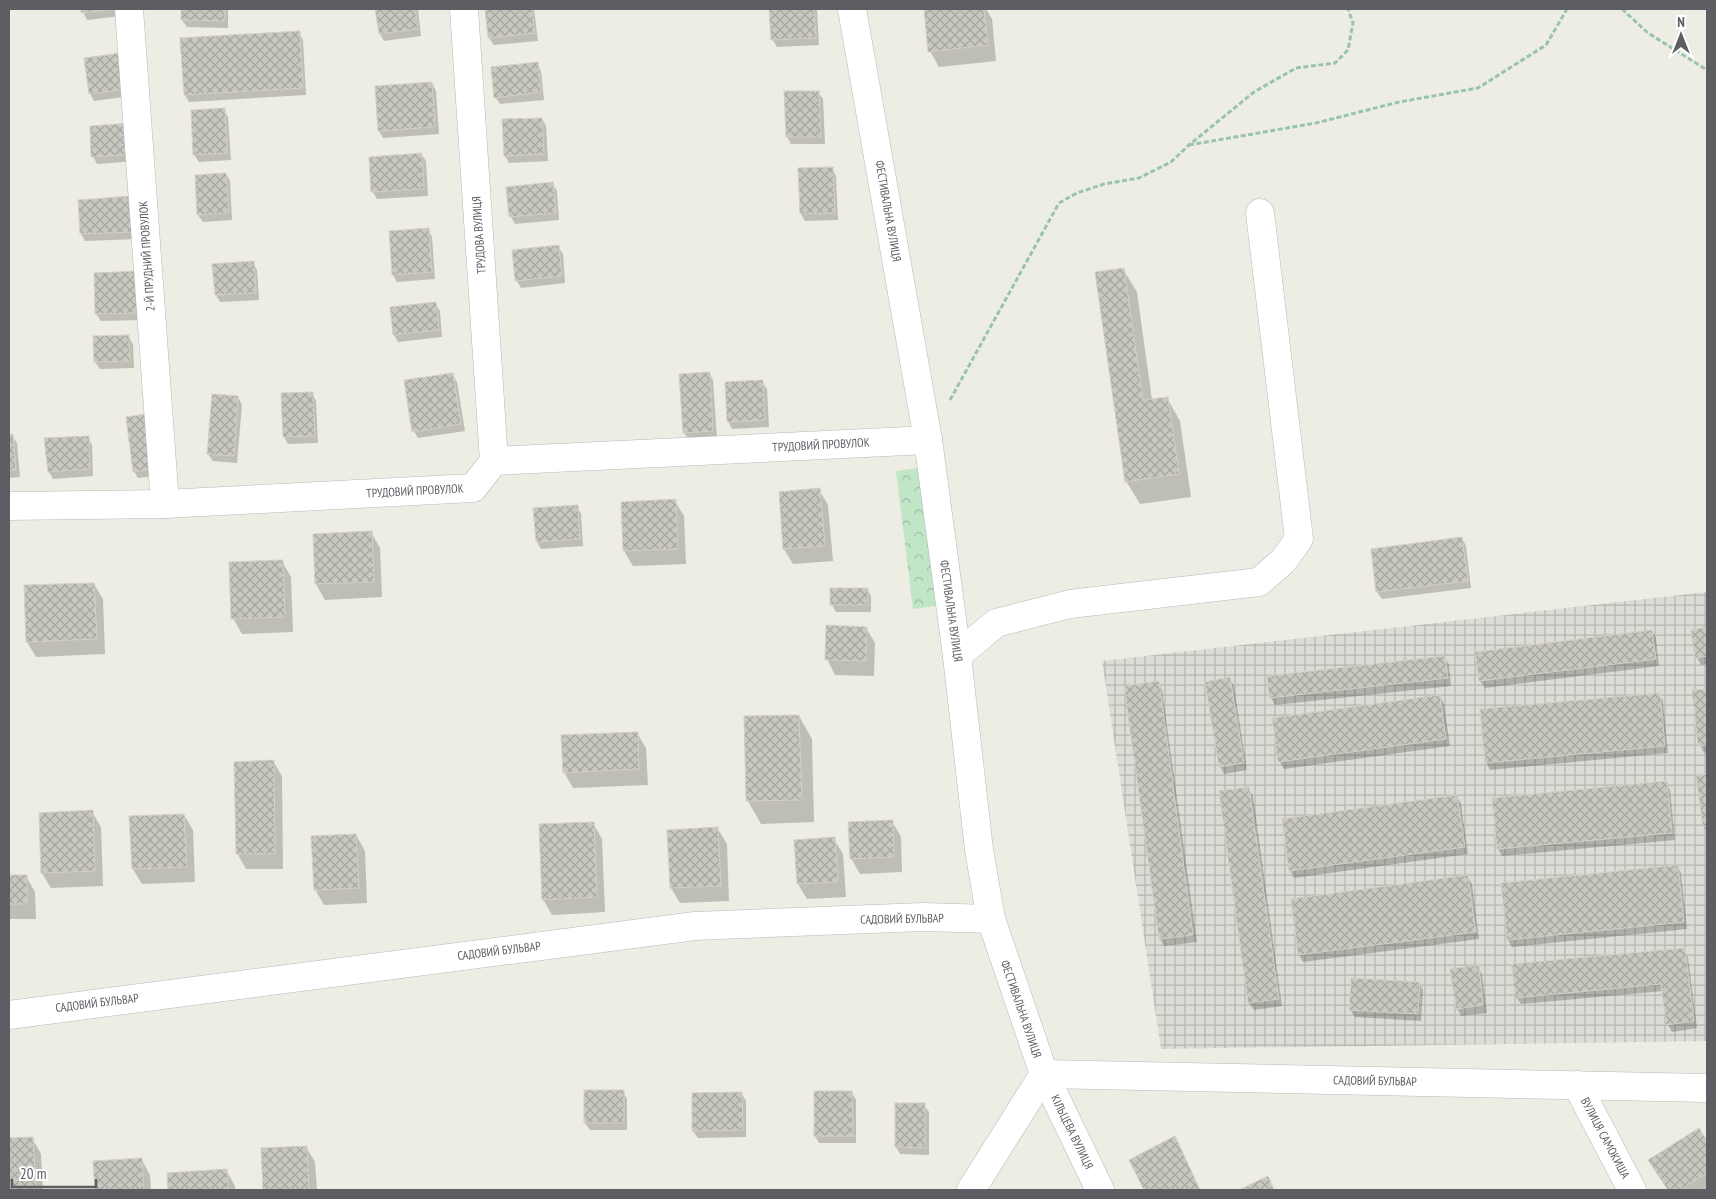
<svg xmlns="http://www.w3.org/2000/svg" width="1716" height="1199" font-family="'PT Sans Narrow',sans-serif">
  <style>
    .industrial { fill: url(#industrial-grid) }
    .forest { fill: url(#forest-crowns) }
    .shadow { fill: #0003 }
    .building { fill: url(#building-cross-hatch); stroke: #d3d0c3 }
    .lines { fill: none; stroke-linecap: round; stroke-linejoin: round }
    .minor-casing { stroke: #b7b8be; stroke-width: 29 }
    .path { stroke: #99c4ab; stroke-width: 3; stroke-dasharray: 5 2.5; stroke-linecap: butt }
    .minor { stroke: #fff; stroke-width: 28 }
    .labels { text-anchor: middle; stroke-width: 4; stroke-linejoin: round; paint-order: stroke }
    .street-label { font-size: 12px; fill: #5c5e64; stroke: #fff }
  </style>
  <defs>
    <pattern id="industrial-grid" width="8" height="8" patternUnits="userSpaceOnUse" patternTransform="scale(1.25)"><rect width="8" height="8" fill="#dddcd6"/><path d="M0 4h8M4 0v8" fill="none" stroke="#b6b6b1"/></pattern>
    <pattern id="forest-crowns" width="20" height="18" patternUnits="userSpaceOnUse" patternTransform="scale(1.25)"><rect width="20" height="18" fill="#c1e5c7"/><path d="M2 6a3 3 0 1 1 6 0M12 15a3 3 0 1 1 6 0" fill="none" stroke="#a0bda5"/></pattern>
    <pattern id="building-cross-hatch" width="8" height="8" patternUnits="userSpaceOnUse" patternTransform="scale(1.25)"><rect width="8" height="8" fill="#c9c8c0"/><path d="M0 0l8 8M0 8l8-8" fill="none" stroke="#a6a6a0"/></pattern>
  </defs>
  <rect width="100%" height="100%" fill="#eeede4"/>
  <polygon class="industrial" points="1707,592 1707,1041 1161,1049 1102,661"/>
  <polygon class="forest" points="926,467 943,605 913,609 896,471"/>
  <g class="shadow">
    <polygon points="82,9 129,9 130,15 87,20"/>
    <polygon points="183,9 228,9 228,28 187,27 182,20"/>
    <polygon points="376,9 418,9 421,36 384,41 380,34"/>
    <polygon points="486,9 534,9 538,41 494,45 489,38"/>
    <polygon points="771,9 817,9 819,45 777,47 773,40"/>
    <polygon points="926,9 986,9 992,19 996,61 939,67 930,51"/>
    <polygon points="299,32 303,40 306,95 189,102 185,95"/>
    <polygon points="129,53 138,95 94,101 90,93"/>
    <polygon points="537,64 541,71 544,100 500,104 495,97"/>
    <polygon points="432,83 436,91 439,134 383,138 379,131 376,87"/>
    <polygon points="785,92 818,92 823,99 825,144 791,144 787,137"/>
    <polygon points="224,110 228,117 231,160 199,162 194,155"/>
    <polygon points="542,119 546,126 548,161 509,163 505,156"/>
    <polygon points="91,127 137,161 97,164 93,156"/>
    <polygon points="421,154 426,161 428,196 377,199 373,192 370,158"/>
    <polygon points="832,168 836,176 838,220 805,221 801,214"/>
    <polygon points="226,174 230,181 232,220 203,222 198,215"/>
    <polygon points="552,183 557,191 559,220 515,224 511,217 507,188"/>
    <polygon points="132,197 138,239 85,241 81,234"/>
    <polygon points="428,229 432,237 435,279 397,282 393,275"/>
    <polygon points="558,247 563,254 565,283 521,288 517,281"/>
    <polygon points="253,262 257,270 259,300 220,302 216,295 214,265"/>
    <polygon points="1123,269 1137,292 1152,400 1167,398 1180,421 1191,497 1140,504 1126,481"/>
    <polygon points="137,272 143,320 101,321 96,314"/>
    <polygon points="435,303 440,311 442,337 398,342 394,335"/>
    <polygon points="128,336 133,344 134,368 100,369 95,362"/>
    <polygon points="709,373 713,380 717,438 689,440 684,433"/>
    <polygon points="452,374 457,382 465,431 418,438 414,431"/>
    <polygon points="762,382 767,389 769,427 732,429 728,421"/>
    <polygon points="312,393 316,401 318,443 288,444 284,437"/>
    <polygon points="238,397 242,405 237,463 213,461 208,454"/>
    <polygon points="127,418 164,475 138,478 134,471"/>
    <polygon points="9,436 12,436 17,443 20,477 9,478"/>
    <polygon points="88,438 92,445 93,476 53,479 49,472"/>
    <polygon points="819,490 828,505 833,561 793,564 784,549"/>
    <polygon points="675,501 684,516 686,564 633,566 624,551"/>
    <polygon points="577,506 581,514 583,546 541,549 537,542"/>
    <polygon points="371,532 380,548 382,597 325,600 316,584 314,535"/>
    <polygon points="1462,538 1466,546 1471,588 1382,599 1377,592 1372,550"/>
    <polygon points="282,561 291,577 293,632 242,634 233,618"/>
    <polygon points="94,584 103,599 105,654 36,657 27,642"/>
    <polygon points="832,589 867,589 871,596 871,612 836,612 832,605"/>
    <polygon points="866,628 875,643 874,676 835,675 827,659"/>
    <polygon points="1707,629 1707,664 1701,665 1697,657 1692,631"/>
    <polygon points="1652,631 1656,638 1659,666 1485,688 1480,681"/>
    <polygon points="1444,657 1449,664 1451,686 1275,705 1271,698 1268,677"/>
    <polygon points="1230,679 1234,686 1247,770 1224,774 1220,766"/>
    <polygon points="1158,682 1162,690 1197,942 1164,946 1160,939 1126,687"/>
    <polygon points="1707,690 1707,752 1704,753 1700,745 1694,692"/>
    <polygon points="1659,694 1663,701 1668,753 1490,770 1486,762"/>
    <polygon points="1440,696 1444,704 1450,746 1284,769 1280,762"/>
    <polygon points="799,716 812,739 814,822 761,824 748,801 745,718"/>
    <polygon points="637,733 646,748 648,785 573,788 564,772"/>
    <polygon points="273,761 282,776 283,869 246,869 237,853"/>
    <polygon points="1707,776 1707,832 1704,827 1697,777"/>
    <polygon points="1666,783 1670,790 1675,840 1502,856 1498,849 1493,799"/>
    <polygon points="1248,788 1253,796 1282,1006 1254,1010 1249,1003"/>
    <polygon points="1457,796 1461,804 1468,854 1294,878 1290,870"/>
    <polygon points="92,812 101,827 103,886 51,888 42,873"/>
    <polygon points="184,815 193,830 195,882 142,884 133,869"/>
    <polygon points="892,821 901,837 902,872 860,874 851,858"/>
    <polygon points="593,823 602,839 605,912 552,915 543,899"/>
    <polygon points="718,829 727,844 729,901 680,903 671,888"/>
    <polygon points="356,835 365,851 367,903 324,905 315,889"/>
    <polygon points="834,839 843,854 846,897 807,899 798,884"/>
    <polygon points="1677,866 1681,873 1687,929 1512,947 1508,940 1502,884"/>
    <polygon points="9,876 26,876 35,892 36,919 9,919"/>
    <polygon points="1468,877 1472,884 1479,939 1303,962 1299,955"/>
    <polygon points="1684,950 1688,957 1697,1028 1672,1032 1668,1025 1664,991 1521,1004 1516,997"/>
    <polygon points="1478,967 1482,974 1487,1013 1461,1016 1457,1008"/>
    <polygon points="1419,983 1423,990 1421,1021 1355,1017 1350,1010"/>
    <polygon points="585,1091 623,1091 627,1099 627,1130 590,1130 585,1123"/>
    <polygon points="815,1093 852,1093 856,1100 856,1143 819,1143 815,1136"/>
    <polygon points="693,1094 742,1094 746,1101 746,1137 698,1138 693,1131"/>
    <polygon points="924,1105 929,1112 929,1155 900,1154 896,1147"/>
    <polygon points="1698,1129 1707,1143 1707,1190 1668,1190 1659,1175"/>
    <polygon points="32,1138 41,1154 43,1190 9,1190 9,1139"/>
    <polygon points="1179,1145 1200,1190 1145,1190 1131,1161"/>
    <polygon points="306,1147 315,1162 317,1190 264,1190 262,1149"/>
    <polygon points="142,1160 150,1175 151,1190 96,1190 95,1162"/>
    <polygon points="226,1170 235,1186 235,1190 169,1190 168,1174"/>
  </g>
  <g class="building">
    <polygon points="81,9 116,9 81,13"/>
    <polygon points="181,9 225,9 224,21 181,20"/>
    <polygon points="375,9 415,9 418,29 379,34"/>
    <polygon points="485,9 532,9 535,33 488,38"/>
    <polygon points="769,9 814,9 816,38 771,40"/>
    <polygon points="924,9 984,9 988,45 928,52"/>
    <polygon points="300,31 303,88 184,95 180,38"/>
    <polygon points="129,52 134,88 89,94 84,58"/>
    <polygon points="538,62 541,92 494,98 491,67"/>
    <polygon points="432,82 435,127 378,131 375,86"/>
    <polygon points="784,91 819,91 821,137 786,137"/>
    <polygon points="225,108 227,153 193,155 191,110"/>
    <polygon points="542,118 544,154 504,156 502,119"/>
    <polygon points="132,123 134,154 91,157 90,126"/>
    <polygon points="422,153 424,189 371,192 369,157"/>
    <polygon points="833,167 835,213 800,214 798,168"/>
    <polygon points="226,173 229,213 197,215 195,175"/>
    <polygon points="553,182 556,213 509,217 506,187"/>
    <polygon points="132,196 135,232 80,234 78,200"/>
    <polygon points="429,228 432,272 392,275 389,231"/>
    <polygon points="559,245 562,276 515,281 512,250"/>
    <polygon points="254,261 256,293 215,295 212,264"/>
    <polygon points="1124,268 1143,400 1168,397 1179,474 1125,482 1095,272"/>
    <polygon points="138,271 139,313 95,314 94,273"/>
    <polygon points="436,302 439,330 393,335 390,307"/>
    <polygon points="129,335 130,361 94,362 93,336"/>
    <polygon points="710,372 713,431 683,433 679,374"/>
    <polygon points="453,373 461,424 412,432 404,380"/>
    <polygon points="763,380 765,420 727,422 725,382"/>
    <polygon points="313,392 315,436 283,437 281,393"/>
    <polygon points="212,394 238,396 234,456 207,454"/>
    <polygon points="152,413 160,467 133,472 126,417"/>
    <polygon points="13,434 16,470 9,470 9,435"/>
    <polygon points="89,436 90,469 48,472 44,438"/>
    <polygon points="820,488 825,546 783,549 779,492"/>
    <polygon points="676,499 678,549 623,551 621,502"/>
    <polygon points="578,505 580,539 536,542 533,508"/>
    <polygon points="372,531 374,582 315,584 313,534"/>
    <polygon points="1462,537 1468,581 1376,592 1371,549"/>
    <polygon points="283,560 285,617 231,619 229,562"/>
    <polygon points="94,583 97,639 26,642 24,585"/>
    <rect x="830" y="588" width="38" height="17"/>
    <polygon points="826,625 867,627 866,661 825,660"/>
    <polygon points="1707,627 1707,656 1695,658 1691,630"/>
    <polygon points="1652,630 1656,659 1479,681 1475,652"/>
    <polygon points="1445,656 1448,678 1269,698 1267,676"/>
    <polygon points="1230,677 1244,763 1219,767 1205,682"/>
    <polygon points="1159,681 1193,935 1159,939 1124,686"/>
    <polygon points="1707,689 1707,745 1698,746 1692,690"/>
    <polygon points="1660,693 1665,746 1485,763 1480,709"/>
    <polygon points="1440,695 1446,739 1278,762 1272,718"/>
    <polygon points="799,715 802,800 746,801 744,716"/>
    <polygon points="638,732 639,769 563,773 561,735"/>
    <polygon points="274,760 275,854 236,854 234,762"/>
    <polygon points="1707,774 1707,826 1703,827 1696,776"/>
    <polygon points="1667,781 1672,833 1497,849 1492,798"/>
    <polygon points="1249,787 1279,999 1248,1003 1219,791"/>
    <polygon points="1457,795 1465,847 1289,871 1282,819"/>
    <polygon points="93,810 95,871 41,873 39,813"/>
    <polygon points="184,814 187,867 132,869 129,816"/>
    <polygon points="893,820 894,857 850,859 848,822"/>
    <polygon points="594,822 597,897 542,900 539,824"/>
    <polygon points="718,827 721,886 670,888 667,830"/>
    <polygon points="356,834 359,888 314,890 311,836"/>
    <polygon points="835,837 838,882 797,884 794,840"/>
    <polygon points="1678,865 1684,922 1507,940 1501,883"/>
    <rect x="9" y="875" width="18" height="29"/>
    <polygon points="1468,875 1476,932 1298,955 1291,899"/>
    <polygon points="1685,948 1694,1021 1666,1025 1661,984 1515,998 1512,964"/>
    <polygon points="1479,965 1483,1005 1456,1009 1450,969"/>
    <polygon points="1351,978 1420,982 1418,1014 1349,1010"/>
    <rect x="584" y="1090" width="40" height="33"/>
    <polygon points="814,1091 852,1091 853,1136 814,1136"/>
    <polygon points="742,1092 743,1130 692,1131 692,1093"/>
    <polygon points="895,1103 925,1103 925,1148 895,1147"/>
    <polygon points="1699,1128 1707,1141 1707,1173 1680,1190 1668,1190 1648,1160"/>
    <polygon points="1175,1136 1200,1190 1144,1190 1129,1160"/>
    <polygon points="33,1137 36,1190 9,1190 9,1138"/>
    <polygon points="307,1146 309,1190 263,1190 261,1148"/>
    <polygon points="142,1158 144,1190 95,1190 93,1161"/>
    <polygon points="227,1169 228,1190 168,1190 167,1173"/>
    <polygon points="1268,1176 1274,1190 1239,1190"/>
  </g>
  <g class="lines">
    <defs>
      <g id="minor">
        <polyline points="129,9 165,504"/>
        <polyline points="464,9 494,461"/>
        <polyline points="852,9 928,440 957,656 979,850 991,919 1044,1074 1100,1190"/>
        <polyline points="9,506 165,504 473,488 494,461 928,440"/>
        <polyline points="957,656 996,623 1070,604 1259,582 1283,561 1299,539 1260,213"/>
        <polyline points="9,1015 695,926 923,917 991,919"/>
        <polyline points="1044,1074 1707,1088"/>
        <polyline points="1577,1085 1632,1190"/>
        <polyline points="971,1190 1044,1074"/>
      </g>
    </defs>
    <use href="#minor" class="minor-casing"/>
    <g class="path">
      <polyline points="1622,9 1648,33 1707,70"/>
      <polyline points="1189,145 1316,123 1399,102 1478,88 1546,45 1567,9"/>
      <polyline points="950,400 1059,203 1077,193 1104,184 1139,178 1171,162 1189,145 1254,92 1296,68 1335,63 1348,50 1353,23 1348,9"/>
    </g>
    <use href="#minor" class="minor"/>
  </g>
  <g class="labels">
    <g class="street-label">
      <text transform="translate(888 211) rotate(80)" y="4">ФЕСТИВАЛЬНА ВУЛИЦЯ</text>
      <text transform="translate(479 235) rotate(-94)" y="4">ТРУДОВА ВУЛИЦЯ</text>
      <text transform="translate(147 256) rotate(-94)" y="4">2-Й ПРУДНИЙ ПРОВУЛОК</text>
      <text transform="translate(821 445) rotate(-3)" y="4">ТРУДОВИЙ ПРОВУЛОК</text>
      <text transform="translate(415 491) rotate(-3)" y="4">ТРУДОВИЙ ПРОВУЛОК</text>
      <text transform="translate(951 611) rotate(82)" y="4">ФЕСТИВАЛЬНА ВУЛИЦЯ</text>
      <text transform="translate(902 919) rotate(-1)" y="4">САДОВИЙ БУЛЬВАР</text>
      <text transform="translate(499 951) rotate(-7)" y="4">САДОВИЙ БУЛЬВАР</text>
      <text transform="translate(97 1003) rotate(-7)" y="4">САДОВИЙ БУЛЬВАР</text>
      <text transform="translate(1021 1009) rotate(71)" y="4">ФЕСТИВАЛЬНА ВУЛИЦЯ</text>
      <text transform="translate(1375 1081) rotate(1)" y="4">САДОВИЙ БУЛЬВАР</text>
      <text transform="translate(1072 1132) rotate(64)" y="4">КІЛЬЦЕВА ВУЛИЦЯ</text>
      <text transform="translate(1605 1138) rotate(62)" y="4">ВУЛИЦЯ САМОКИША</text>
    </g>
  </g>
  <rect width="1716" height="1199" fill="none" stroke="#5c5e64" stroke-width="20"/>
  <g transform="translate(1681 35)" stroke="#ffffff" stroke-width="4" paint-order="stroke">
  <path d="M0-4L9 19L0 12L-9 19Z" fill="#5c5e64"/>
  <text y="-8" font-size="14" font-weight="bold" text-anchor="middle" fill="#5c5e64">N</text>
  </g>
  <path d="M12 1179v8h84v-8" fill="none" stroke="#5c5e64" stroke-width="2.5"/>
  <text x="20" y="1179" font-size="15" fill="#5c5e64" stroke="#ffffff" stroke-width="4" paint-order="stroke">20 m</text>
</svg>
